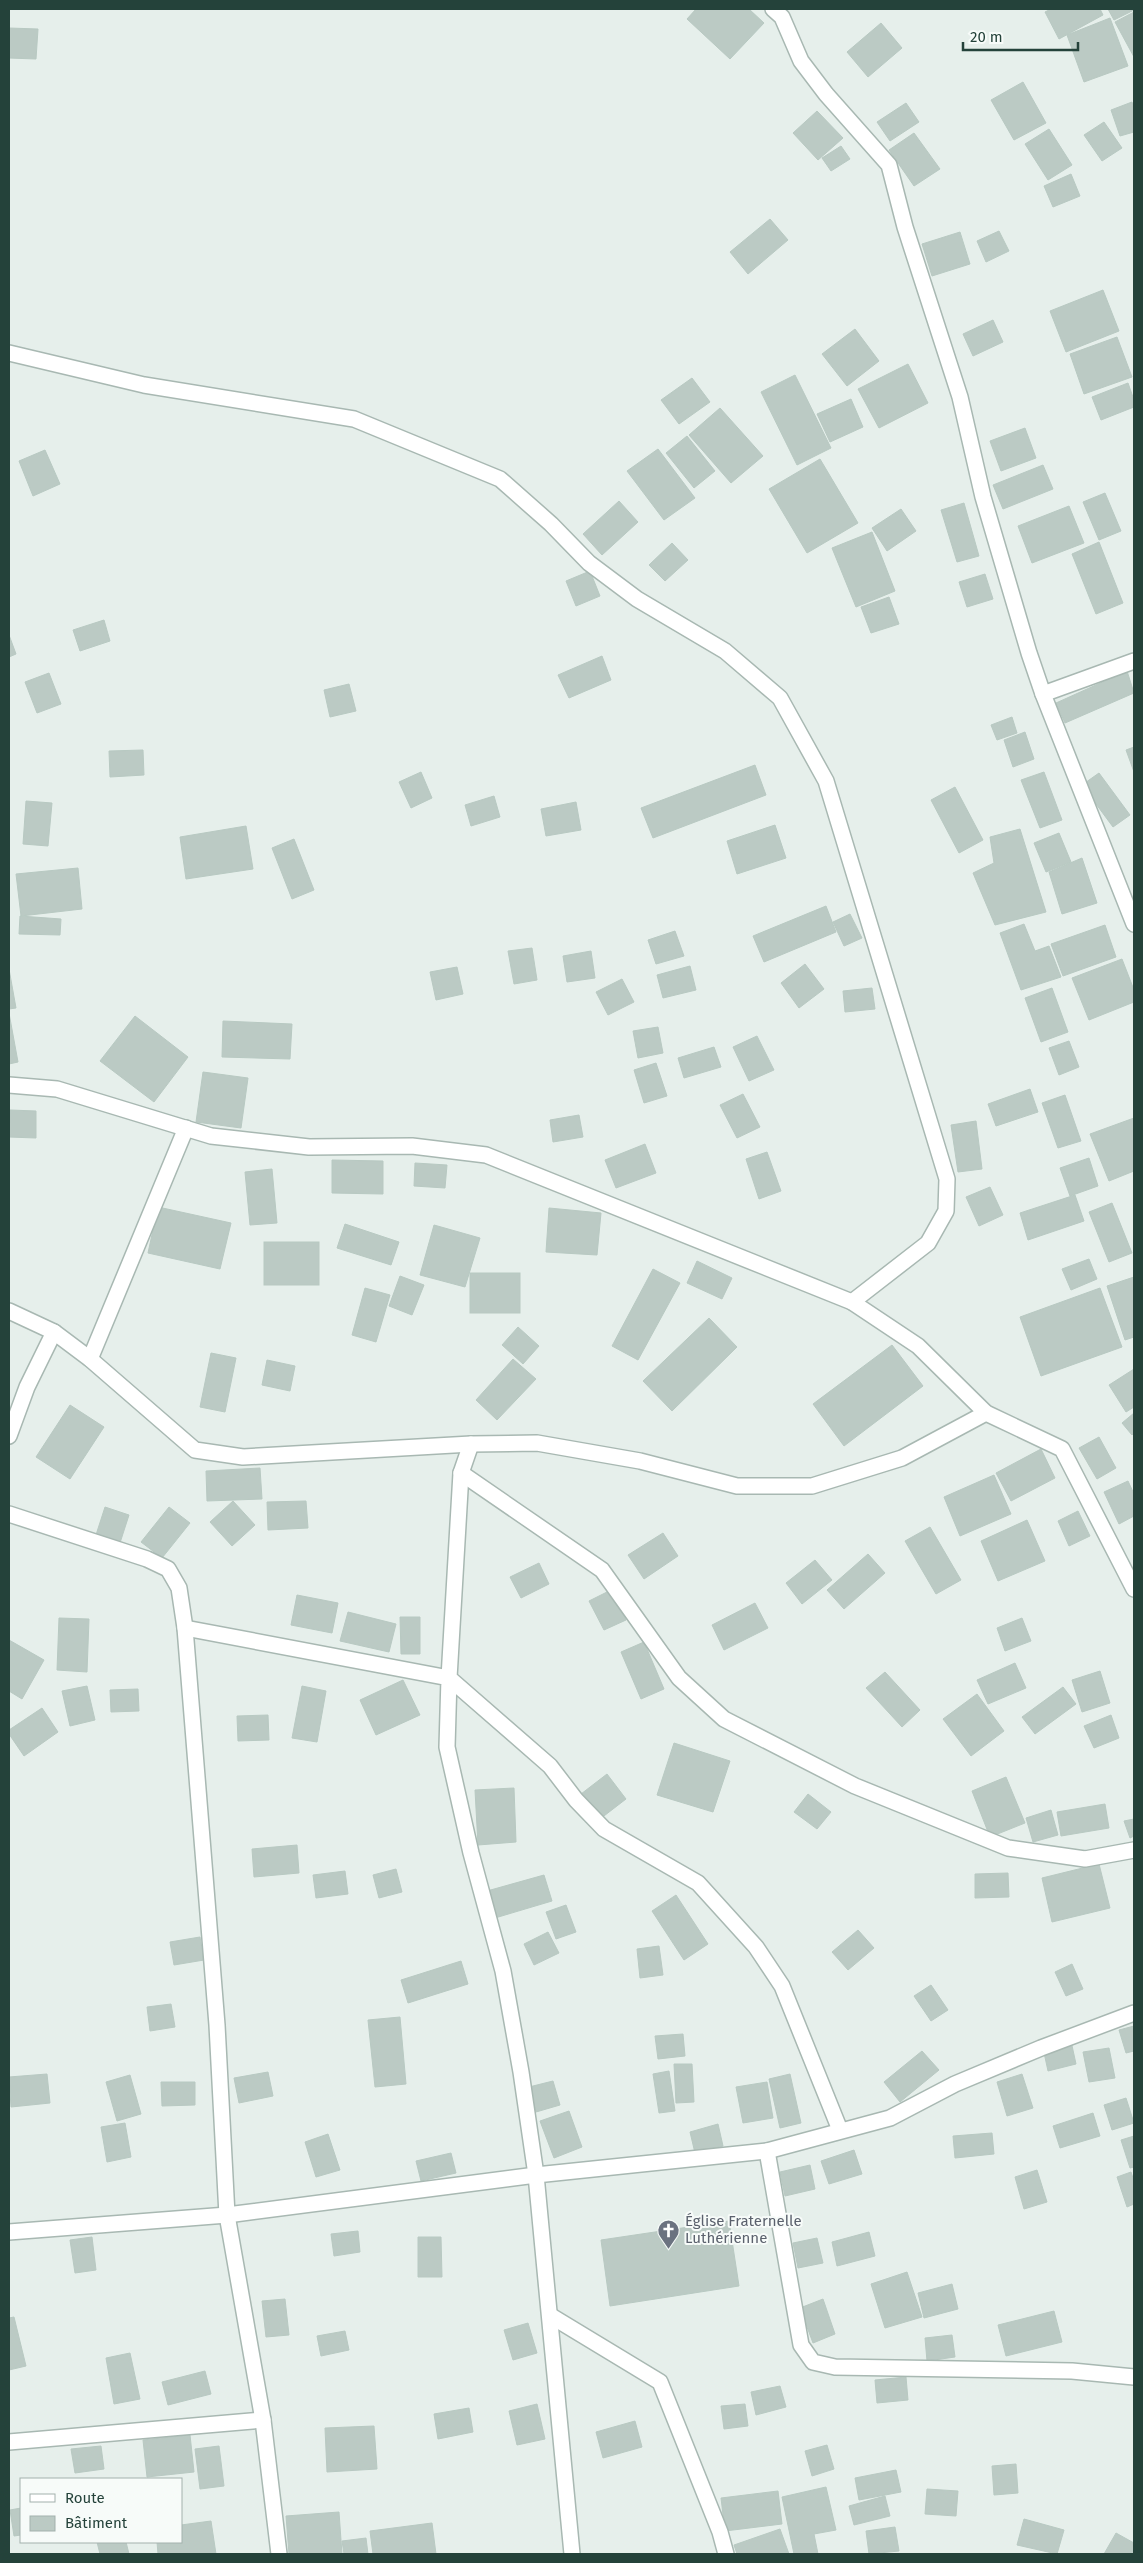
<svg xmlns="http://www.w3.org/2000/svg" width="1143" height="2563" font-family="'Fira Sans',sans-serif">
  <style>
    .building { fill: #bbcac4; stroke: #b8c9c2 }
    .lines { fill: none; stroke-linecap: round; stroke-linejoin: round }
    .minor-casing { stroke: #a8b8b2; stroke-width: 18 }
    .minor { stroke: #fff; stroke-width: 15 }
    .labels { text-anchor: middle; stroke-width: 4; stroke-linejoin: round; paint-order: stroke }
    .worship-label { font-size: 15px; fill: #5b616d; stroke: #f7fbf9; text-anchor: start }
  </style>
  <rect width="100%" height="100%" fill="#e6efeb"/>
  <g class="building">
    <polygon points="696,9 749,9 764,23 730,59 687,19"/>
    <polygon points="1051,9 1100,9 1103,15 1059,39 1045,12"/>
    <polygon points="1108,9 1134,9 1134,10 1114,20"/>
    <polygon points="1134,12 1134,57 1115,22"/>
    <polygon points="1110,18 1128,66 1084,82 1067,35"/>
    <polygon points="881,23 902,48 868,77 847,52"/>
    <polygon points="9,28 38,29 36,59 9,58"/>
    <polygon points="1023,82 1046,123 1014,140 991,100"/>
    <polygon points="1132,102 1134,110 1134,132 1120,136 1111,110"/>
    <polygon points="906,103 919,122 890,141 877,122"/>
    <polygon points="817,111 843,138 818,160 793,133"/>
    <polygon points="1104,122 1122,148 1102,161 1084,135"/>
    <polygon points="1049,129 1072,165 1048,180 1025,144"/>
    <polygon points="914,133 940,169 914,186 889,150"/>
    <polygon points="841,146 850,159 831,171 822,158"/>
    <polygon points="1071,174 1080,196 1053,207 1044,186"/>
    <polygon points="770,219 788,240 748,274 730,252"/>
    <polygon points="999,231 1009,251 986,262 977,241"/>
    <polygon points="960,232 970,264 932,276 922,244"/>
    <polygon points="1103,290 1119,331 1066,352 1050,311"/>
    <polygon points="993,320 1003,342 973,356 963,334"/>
    <polygon points="855,329 879,361 847,386 822,354"/>
    <polygon points="1117,337 1132,377 1084,394 1070,354"/>
    <polygon points="908,364 928,403 879,428 858,389"/>
    <polygon points="795,375 831,448 797,465 761,392"/>
    <polygon points="692,378 710,402 679,424 661,400"/>
    <polygon points="1128,383 1134,400 1134,407 1101,420 1092,397"/>
    <polygon points="851,399 863,427 830,442 817,414"/>
    <polygon points="720,408 763,456 731,483 689,435"/>
    <polygon points="1025,428 1036,458 1001,471 990,441"/>
    <polygon points="687,436 715,471 694,488 666,453"/>
    <polygon points="658,449 695,498 664,520 627,471"/>
    <polygon points="45,450 60,484 33,496 19,461"/>
    <polygon points="820,459 858,523 807,553 769,489"/>
    <polygon points="1043,465 1053,489 1003,509 993,485"/>
    <polygon points="1105,493 1121,531 1099,540 1083,502"/>
    <polygon points="619,501 638,522 602,555 583,534"/>
    <polygon points="964,503 979,556 957,562 941,510"/>
    <polygon points="1069,506 1084,543 1032,563 1018,526"/>
    <polygon points="901,509 916,531 887,551 872,528"/>
    <polygon points="872,532 895,591 856,607 832,548"/>
    <polygon points="1099,542 1123,603 1096,614 1072,554"/>
    <polygon points="672,543 688,560 665,581 649,565"/>
    <polygon points="590,571 600,596 576,606 566,581"/>
    <polygon points="985,574 993,599 967,607 959,582"/>
    <polygon points="889,597 899,624 871,633 861,607"/>
    <polygon points="104,620 110,641 80,651 73,630"/>
    <polygon points="9,635 16,654 9,657"/>
    <polygon points="602,656 611,680 569,698 558,675"/>
    <polygon points="1127,671 1134,693 1065,723 1056,703"/>
    <polygon points="49,673 61,704 37,713 25,682"/>
    <polygon points="349,684 356,711 330,717 324,690"/>
    <polygon points="1012,717 1017,733 997,740 991,725"/>
    <polygon points="1025,732 1034,759 1013,767 1004,740"/>
    <polygon points="1134,747 1134,772 1126,750"/>
    <polygon points="143,750 144,775 110,777 109,751"/>
    <polygon points="755,765 766,795 653,838 641,808"/>
    <polygon points="421,772 432,798 411,808 399,782"/>
    <polygon points="1044,772 1062,820 1040,828 1021,780"/>
    <polygon points="1099,773 1130,815 1113,827 1082,785"/>
    <polygon points="955,787 983,840 959,853 931,800"/>
    <polygon points="494,796 500,817 471,826 465,805"/>
    <polygon points="26,801 52,803 48,846 23,844"/>
    <polygon points="576,802 581,830 546,836 541,809"/>
    <polygon points="775,825 786,858 737,874 727,841"/>
    <polygon points="246,826 253,869 186,879 180,837"/>
    <polygon points="1020,829 1046,912 995,925 973,873 994,863 990,837"/>
    <polygon points="1059,833 1071,862 1046,872 1034,843"/>
    <polygon points="294,839 314,890 292,899 272,848"/>
    <polygon points="1082,858 1097,903 1062,914 1049,872"/>
    <polygon points="78,868 82,909 21,916 16,874"/>
    <polygon points="826,906 836,932 764,962 753,936"/>
    <polygon points="850,914 862,938 844,946 833,922"/>
    <polygon points="20,916 61,919 60,935 19,934"/>
    <polygon points="1024,924 1035,951 1049,946 1061,977 1021,990 1000,933"/>
    <polygon points="1105,925 1116,957 1063,976 1051,944"/>
    <polygon points="675,931 684,956 656,964 648,940"/>
    <polygon points="532,948 537,980 514,984 508,951"/>
    <polygon points="591,951 595,978 567,982 563,956"/>
    <polygon points="1122,959 1134,990 1134,1002 1089,1020 1072,978"/>
    <polygon points="805,964 824,989 799,1008 781,983"/>
    <polygon points="690,966 696,990 663,998 657,975"/>
    <polygon points="457,967 463,994 436,1000 430,972"/>
    <polygon points="9,969 16,1008 9,1009"/>
    <polygon points="622,979 634,1002 608,1015 596,992"/>
    <polygon points="872,988 875,1009 845,1012 843,991"/>
    <polygon points="1052,988 1068,1032 1041,1042 1025,998"/>
    <polygon points="9,1013 18,1062 9,1064"/>
    <polygon points="135,1016 188,1057 154,1102 100,1061"/>
    <polygon points="223,1021 292,1024 290,1059 222,1057"/>
    <polygon points="658,1027 663,1053 638,1058 633,1031"/>
    <polygon points="757,1036 774,1070 749,1081 733,1047"/>
    <polygon points="1069,1041 1079,1067 1059,1075 1049,1048"/>
    <polygon points="714,1047 721,1067 684,1078 678,1058"/>
    <polygon points="656,1063 667,1096 644,1103 634,1070"/>
    <polygon points="203,1072 248,1078 241,1128 196,1122"/>
    <polygon points="1030,1089 1038,1112 996,1126 988,1104"/>
    <polygon points="743,1094 760,1127 737,1138 720,1105"/>
    <polygon points="1065,1095 1081,1141 1058,1148 1042,1103"/>
    <polygon points="10,1110 36,1111 36,1138 9,1137"/>
    <polygon points="579,1115 583,1137 553,1142 550,1120"/>
    <polygon points="1134,1118 1134,1171 1109,1181 1090,1134"/>
    <polygon points="976,1121 982,1169 958,1172 951,1125"/>
    <polygon points="645,1144 656,1173 616,1188 605,1160"/>
    <polygon points="767,1152 781,1191 759,1199 746,1159"/>
    <polygon points="1089,1158 1098,1186 1070,1196 1060,1168"/>
    <polygon points="332,1160 383,1161 383,1194 332,1193"/>
    <polygon points="415,1163 447,1165 445,1188 414,1186"/>
    <polygon points="272,1169 277,1223 250,1225 245,1172"/>
    <polygon points="990,1187 1003,1215 979,1226 966,1197"/>
    <polygon points="1075,1195 1084,1221 1028,1240 1020,1213"/>
    <polygon points="1112,1203 1132,1253 1109,1262 1089,1212"/>
    <polygon points="158,1207 231,1223 220,1269 148,1253"/>
    <polygon points="549,1208 601,1213 597,1255 546,1252"/>
    <polygon points="345,1224 399,1242 391,1265 337,1248"/>
    <polygon points="434,1225 480,1238 465,1287 420,1275"/>
    <rect x="264" y="1242" width="55" height="43"/>
    <polygon points="1089,1259 1097,1279 1071,1290 1062,1269"/>
    <polygon points="697,1261 732,1278 722,1299 687,1283"/>
    <polygon points="653,1269 680,1283 638,1360 612,1346"/>
    <rect x="470" y="1273" width="50" height="40"/>
    <polygon points="400,1276 424,1285 412,1315 389,1306"/>
    <polygon points="1134,1277 1134,1337 1125,1340 1107,1286"/>
    <polygon points="365,1288 390,1295 376,1342 352,1335"/>
    <polygon points="1100,1288 1122,1347 1041,1376 1020,1317"/>
    <polygon points="709,1318 737,1347 672,1411 643,1381"/>
    <polygon points="518,1327 539,1346 523,1364 502,1345"/>
    <polygon points="892,1345 923,1386 844,1446 813,1404"/>
    <polygon points="211,1353 236,1358 225,1412 200,1407"/>
    <polygon points="513,1359 536,1379 497,1420 476,1400"/>
    <polygon points="267,1360 295,1366 290,1391 262,1385"/>
    <polygon points="1134,1369 1134,1407 1126,1412 1109,1385"/>
    <polygon points="70,1405 104,1427 70,1479 36,1457"/>
    <polygon points="1134,1413 1134,1433 1132,1435 1122,1423"/>
    <polygon points="1099,1437 1116,1468 1097,1479 1079,1448"/>
    <polygon points="1041,1449 1055,1478 1011,1501 996,1473"/>
    <polygon points="260,1468 262,1499 207,1501 206,1471"/>
    <polygon points="994,1475 1011,1514 960,1536 944,1497"/>
    <polygon points="1128,1481 1134,1494 1134,1516 1119,1524 1104,1492"/>
    <polygon points="233,1501 255,1525 232,1546 210,1522"/>
    <polygon points="306,1501 308,1528 268,1530 267,1502"/>
    <polygon points="105,1507 129,1515 119,1546 95,1538"/>
    <polygon points="169,1507 190,1523 162,1558 141,1542"/>
    <polygon points="1078,1511 1090,1536 1069,1546 1058,1521"/>
    <polygon points="1027,1520 1045,1561 998,1581 981,1541"/>
    <polygon points="930,1527 961,1580 936,1594 905,1541"/>
    <polygon points="663,1533 678,1556 644,1579 628,1555"/>
    <polygon points="868,1554 885,1573 844,1609 827,1590"/>
    <polygon points="815,1560 832,1580 802,1604 786,1583"/>
    <polygon points="539,1563 549,1584 521,1598 510,1577"/>
    <polygon points="611,1590 626,1620 604,1630 589,1601"/>
    <polygon points="297,1595 338,1603 332,1633 291,1625"/>
    <polygon points="755,1603 768,1628 724,1650 712,1625"/>
    <polygon points="348,1612 396,1624 389,1652 340,1641"/>
    <polygon points="400,1617 420,1617 420,1654 401,1654"/>
    <polygon points="59,1618 89,1619 87,1672 57,1670"/>
    <polygon points="1022,1618 1031,1641 1005,1651 997,1628"/>
    <polygon points="9,1640 44,1660 22,1699 9,1691"/>
    <polygon points="644,1642 664,1689 641,1699 621,1652"/>
    <polygon points="1015,1663 1026,1688 988,1704 977,1680"/>
    <polygon points="1100,1671 1110,1703 1082,1712 1072,1680"/>
    <polygon points="885,1672 920,1710 902,1727 866,1688"/>
    <polygon points="403,1680 420,1715 376,1735 360,1700"/>
    <polygon points="87,1686 95,1720 70,1726 62,1691"/>
    <polygon points="302,1686 326,1691 317,1742 292,1738"/>
    <polygon points="1063,1687 1076,1704 1035,1734 1022,1717"/>
    <polygon points="138,1689 139,1711 111,1712 110,1690"/>
    <polygon points="977,1694 1004,1731 971,1756 943,1719"/>
    <polygon points="42,1708 58,1732 24,1756 9,1734 9,1730"/>
    <polygon points="268,1715 269,1740 238,1741 237,1716"/>
    <polygon points="1111,1715 1119,1738 1094,1748 1084,1726"/>
    <polygon points="674,1743 730,1761 713,1812 657,1795"/>
    <polygon points="607,1774 626,1799 600,1819 581,1794"/>
    <polygon points="1006,1777 1025,1823 990,1837 972,1791"/>
    <polygon points="514,1788 516,1842 478,1845 475,1790"/>
    <polygon points="808,1794 831,1812 817,1829 794,1812"/>
    <polygon points="1105,1804 1109,1828 1061,1836 1057,1812"/>
    <polygon points="1051,1810 1058,1835 1033,1842 1026,1818"/>
    <polygon points="1134,1819 1134,1836 1130,1838 1124,1821"/>
    <polygon points="297,1845 299,1873 254,1877 252,1849"/>
    <polygon points="1099,1864 1110,1908 1052,1922 1042,1878"/>
    <polygon points="396,1869 402,1892 379,1898 373,1875"/>
    <polygon points="345,1871 348,1894 316,1898 313,1875"/>
    <polygon points="1008,1873 1009,1897 975,1898 975,1874"/>
    <polygon points="544,1875 552,1901 495,1918 487,1891"/>
    <polygon points="676,1895 708,1944 684,1960 652,1911"/>
    <polygon points="566,1905 576,1932 556,1939 546,1912"/>
    <polygon points="858,1930 874,1948 848,1970 832,1952"/>
    <polygon points="548,1932 559,1953 534,1965 524,1944"/>
    <polygon points="200,1937 204,1960 174,1965 170,1942"/>
    <polygon points="659,1946 663,1975 640,1978 637,1949"/>
    <polygon points="461,1961 468,1984 408,2003 401,1980"/>
    <polygon points="1072,1964 1083,1989 1066,1996 1055,1972"/>
    <polygon points="931,1985 948,2010 931,2021 914,1996"/>
    <polygon points="171,2004 175,2027 150,2031 147,2007"/>
    <polygon points="400,2017 406,2084 375,2087 368,2020"/>
    <polygon points="1134,2026 1134,2051 1126,2053 1119,2030"/>
    <polygon points="683,2034 685,2056 658,2059 655,2036"/>
    <polygon points="1071,2041 1076,2064 1048,2071 1043,2048"/>
    <polygon points="1109,2048 1115,2078 1089,2082 1083,2052"/>
    <polygon points="922,2051 939,2070 900,2102 884,2082"/>
    <polygon points="674,2064 692,2064 694,2102 676,2103"/>
    <polygon points="669,2071 675,2111 659,2113 653,2074"/>
    <polygon points="268,2072 273,2096 239,2103 234,2078"/>
    <polygon points="47,2074 50,2103 11,2107 9,2077"/>
    <polygon points="790,2074 801,2123 780,2128 769,2079"/>
    <polygon points="1022,2074 1033,2108 1007,2116 997,2082"/>
    <polygon points="130,2075 141,2114 117,2121 106,2082"/>
    <polygon points="553,2081 560,2105 536,2112 529,2087"/>
    <polygon points="161,2082 195,2082 195,2105 162,2106"/>
    <polygon points="767,2082 773,2118 743,2123 736,2087"/>
    <polygon points="1126,2098 1134,2123 1112,2130 1104,2105"/>
    <polygon points="569,2111 582,2147 554,2158 540,2121"/>
    <polygon points="1093,2113 1100,2136 1060,2148 1053,2126"/>
    <polygon points="125,2123 131,2157 107,2162 101,2127"/>
    <polygon points="718,2124 723,2146 695,2153 690,2132"/>
    <polygon points="992,2133 994,2154 955,2158 953,2136"/>
    <polygon points="328,2134 340,2170 316,2177 305,2142"/>
    <polygon points="1134,2136 1134,2167 1130,2168 1121,2140"/>
    <polygon points="854,2150 862,2174 829,2184 821,2161"/>
    <polygon points="451,2153 456,2173 421,2181 416,2161"/>
    <polygon points="810,2165 815,2189 785,2196 780,2172"/>
    <polygon points="1037,2170 1047,2202 1024,2209 1015,2177"/>
    <polygon points="1131,2172 1134,2181 1134,2204 1127,2207 1117,2177"/>
    <polygon points="729,2221 739,2286 610,2306 601,2240"/>
    <polygon points="358,2231 360,2252 334,2256 331,2234"/>
    <polygon points="869,2232 875,2256 837,2266 832,2242"/>
    <polygon points="92,2237 96,2270 75,2273 70,2240"/>
    <polygon points="418,2237 441,2237 442,2277 418,2277"/>
    <polygon points="817,2238 823,2263 798,2268 793,2243"/>
    <polygon points="907,2272 922,2317 885,2328 871,2284"/>
    <polygon points="952,2284 958,2309 924,2318 918,2293"/>
    <polygon points="285,2299 289,2335 266,2337 262,2301"/>
    <polygon points="823,2299 835,2334 813,2343 800,2308"/>
    <polygon points="1054,2311 1062,2342 1006,2356 998,2325"/>
    <polygon points="14,2317 26,2366 9,2370 9,2318"/>
    <polygon points="528,2323 537,2353 513,2360 504,2330"/>
    <polygon points="345,2331 349,2350 321,2356 317,2336"/>
    <polygon points="952,2335 955,2357 927,2361 925,2338"/>
    <polygon points="130,2353 140,2399 114,2404 106,2358"/>
    <polygon points="205,2371 211,2394 168,2405 162,2382"/>
    <polygon points="906,2377 908,2400 877,2403 875,2380"/>
    <polygon points="780,2386 786,2407 756,2415 751,2392"/>
    <polygon points="537,2404 545,2439 517,2445 509,2411"/>
    <polygon points="745,2404 748,2426 724,2429 721,2406"/>
    <polygon points="469,2408 473,2432 438,2439 434,2414"/>
    <polygon points="635,2421 642,2447 603,2458 596,2432"/>
    <polygon points="374,2426 377,2469 327,2472 325,2428"/>
    <polygon points="190,2435 194,2472 147,2477 143,2440"/>
    <polygon points="827,2445 834,2469 812,2476 805,2451"/>
    <polygon points="101,2446 104,2469 75,2473 71,2449"/>
    <polygon points="219,2446 224,2486 200,2489 195,2449"/>
    <polygon points="1016,2464 1018,2493 994,2495 992,2466"/>
    <polygon points="896,2470 901,2492 859,2500 855,2478"/>
    <polygon points="826,2487 836,2530 814,2534 818,2554 794,2554 782,2497"/>
    <polygon points="927,2489 958,2491 956,2516 925,2514"/>
    <polygon points="778,2491 782,2524 725,2531 721,2498"/>
    <polygon points="885,2496 890,2516 854,2525 849,2506"/>
    <polygon points="21,2508 21,2535 14,2536 10,2510"/>
    <polygon points="339,2512 342,2554 289,2554 286,2516"/>
    <polygon points="1024,2519 1064,2530 1057,2554 1017,2545"/>
    <polygon points="211,2521 216,2554 158,2554 157,2542 181,2542 181,2525"/>
    <polygon points="432,2523 436,2554 373,2554 370,2531"/>
    <polygon points="895,2527 899,2551 869,2554 866,2531"/>
    <polygon points="780,2529 789,2554 737,2554 734,2545"/>
    <polygon points="1116,2533 1134,2543 1134,2554 1104,2554"/>
    <polygon points="366,2538 368,2554 344,2554 342,2541"/>
    <polygon points="97,2542 126,2542 129,2554 100,2554"/>
  </g>
  <g class="lines">
    <defs>
      <g id="minor">
        <polyline points="773,9 782,17 801,61 826,94 889,165 905,227 960,397 983,497 1029,653 1043,694 1134,924"/>
        <polyline points="9,353 144,385 354,419 500,479 551,524 589,563 637,599 725,651 780,698 826,781 947,1179 946,1211 928,1243 852,1302"/>
        <polyline points="1043,694 1134,661"/>
        <polyline points="9,1085 57,1089 211,1136 309,1147 412,1146 486,1155 852,1302 918,1346 986,1413 1062,1449 1134,1589"/>
        <polyline points="9,1311 54,1332 27,1387 9,1436"/>
        <polyline points="54,1332 90,1359 195,1450 243,1457 471,1444 537,1443 640,1461 737,1486 812,1486 902,1458 986,1413"/>
        <polyline points="90,1359 186,1128"/>
        <polyline points="471,1444 461,1473 449,1678 550,1766 576,1800 604,1829 698,1883 756,1947 782,1986 840,2130"/>
        <polyline points="461,1473 602,1570 679,1678 724,1719 855,1786 1008,1848 1085,1859 1134,1850"/>
        <polyline points="9,1514 147,1559 168,1569 179,1588 185,1628 217,2025 227,2215 263,2420 279,2554"/>
        <polyline points="185,1628 449,1678 447,1747 471,1853 503,1971 521,2072 536,2175 572,2554"/>
        <polyline points="767,2151 801,2345 813,2362 835,2367 1072,2371 1134,2377"/>
        <polyline points="9,2232 227,2215 536,2175 767,2151 890,2118 955,2084 1041,2048 1134,2013"/>
        <polyline points="551,2316 660,2382 720,2532 726,2554"/>
        <polyline points="9,2442 263,2420"/>
      </g>
    </defs>
    <use href="#minor" class="minor-casing"/>
    <use href="#minor" class="minor"/>
  </g>
  <defs>
    <symbol id="church-pin" viewBox="-11 -11 22 30"><path d="M0 17L-7.5 6A9.5 9.5 0 1 1 7.5 6Z" fill="#6b7280" stroke="#f7fbf9"/><path d="M-1.2-6h2.4v3.5h3.3v2.4h-3.3V6h-2.4V-.1h-3.3v-2.4h3.3Z" fill="#fff"/></symbol>
  </defs>
  <g fill-rule="evenodd">
    <use href="#church-pin" x="656" y="2218" width="25" height="34"/>
  </g>
  <g class="labels">
    <g class="worship-label">
      <text x="685" y="2226">Église Fraternelle<tspan x="685" dy="17">Luthérienne</tspan></text>
    </g>
  </g>
  <rect width="1143" height="2563" fill="none" stroke="#24423a" stroke-width="20"/>
  <rect x="20" y="2478" width="162" height="65" fill="#f7fbf9" stroke="#a3b1ad"/>
  <rect x="30" y="2494" width="25" height="8" fill="#ffffff" stroke="#a3b1ad"/>
  <text x="65" y="2503" font-size="15" fill="#24423a">Route</text>
  <rect x="30" y="2516" width="25" height="15" fill="#bbcac4" stroke="#a3b1ad"/>
  <text x="65" y="2528" font-size="15" fill="#24423a">Bâtiment</text>
  <path d="M963 42v8h115v-8" fill="none" stroke="#24423a" stroke-width="2.5"/>
  <text x="970" y="42" font-size="15" fill="#24423a" stroke="#f7fbf9" stroke-width="4" paint-order="stroke">20 m</text>
</svg>
